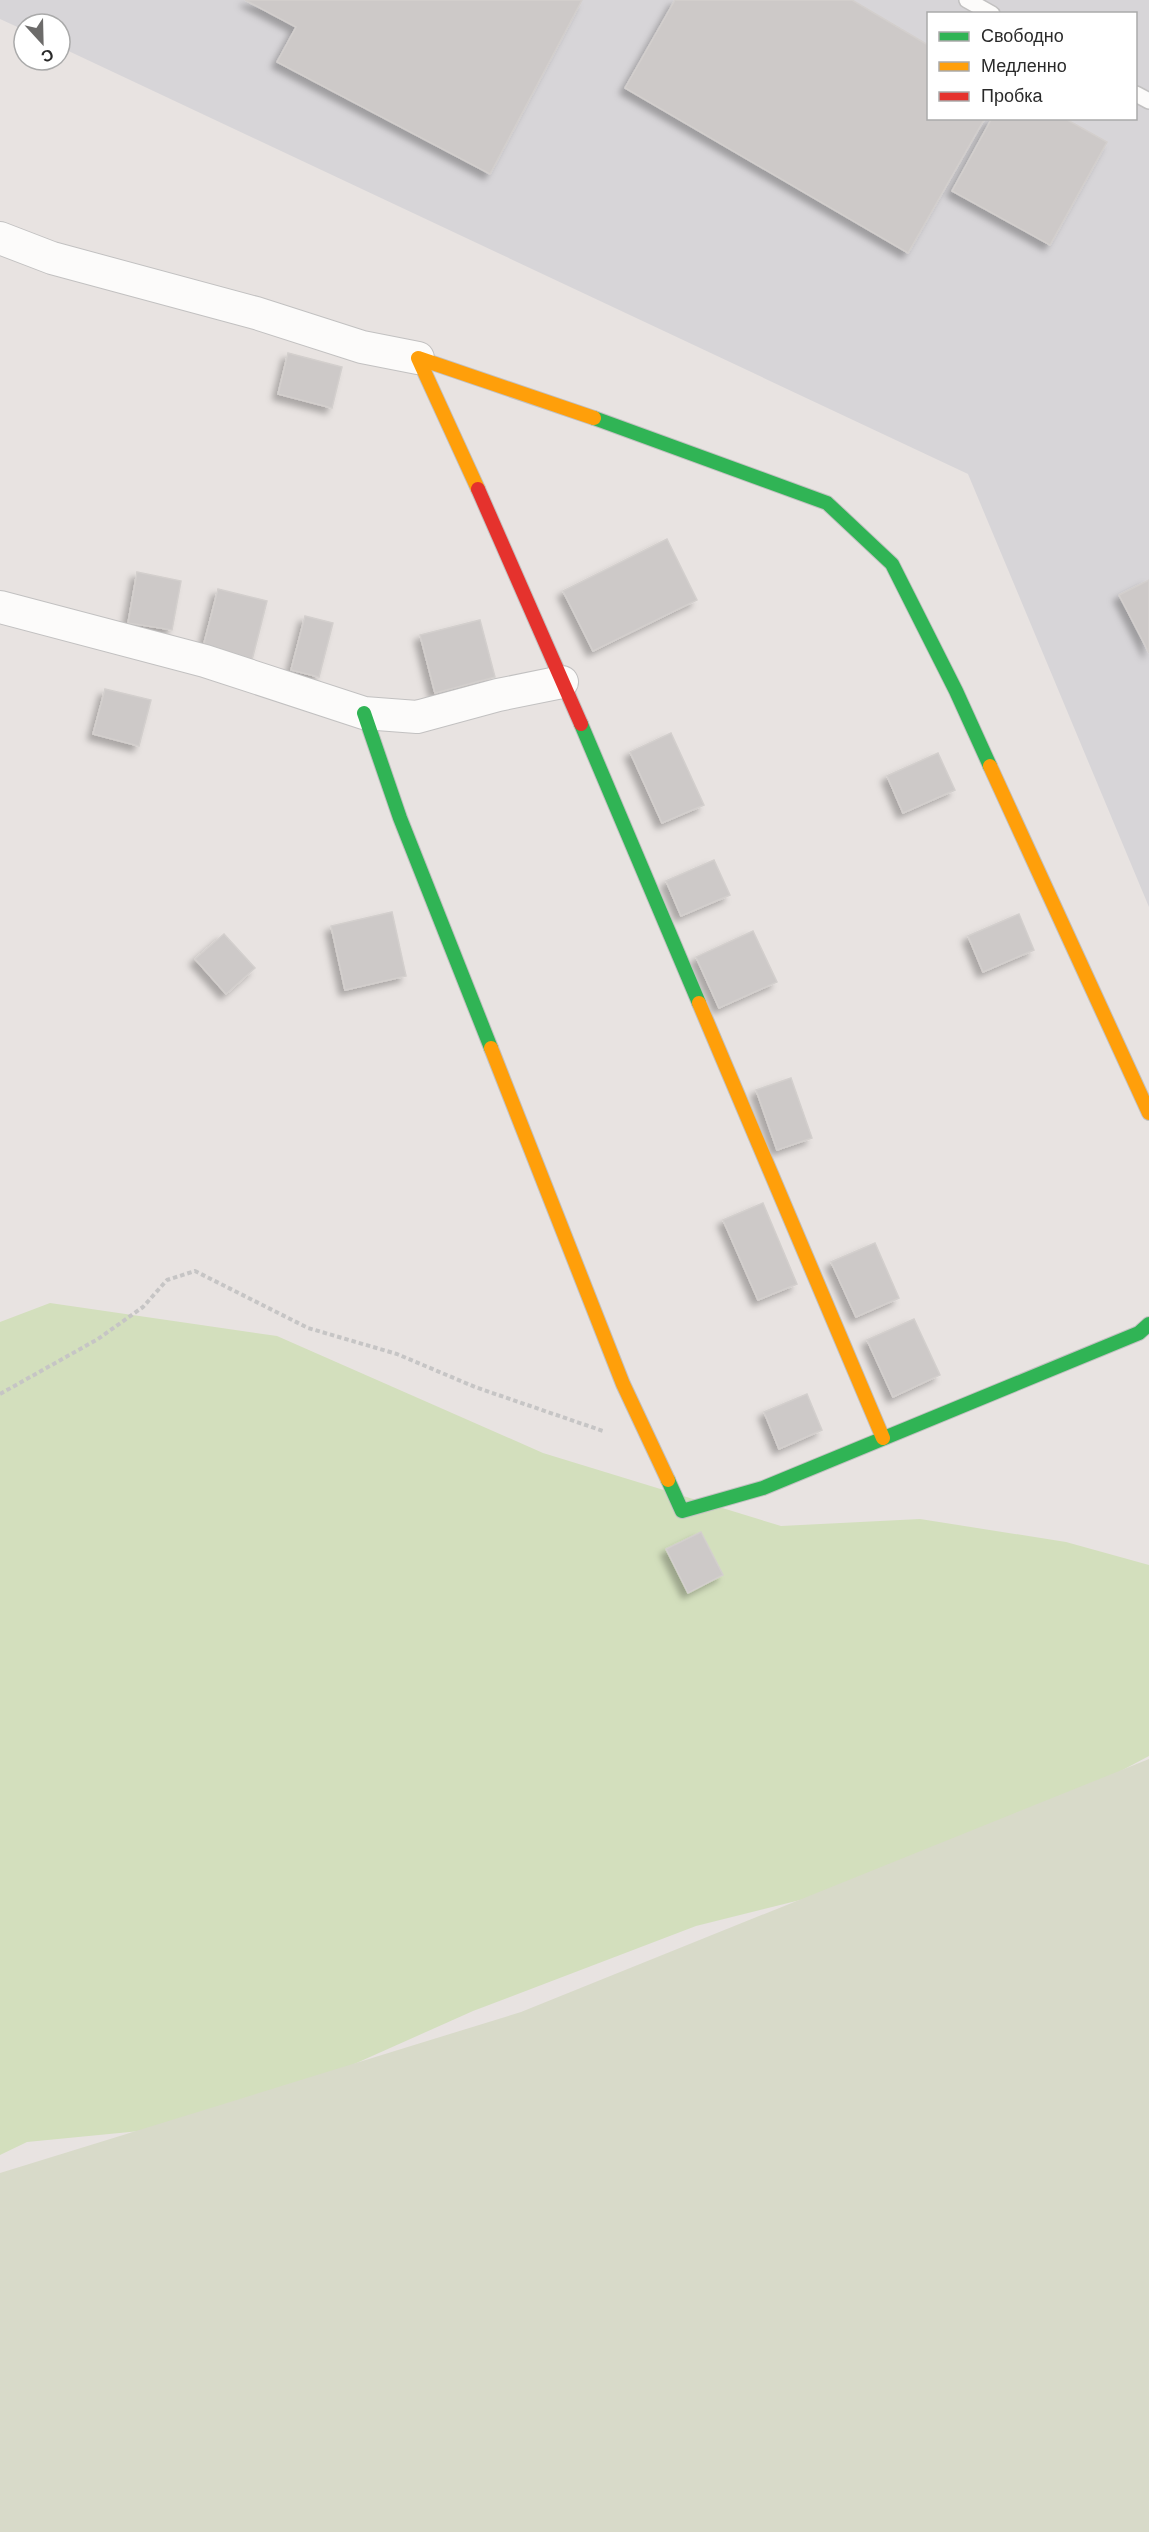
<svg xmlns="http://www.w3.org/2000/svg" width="1149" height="2532" font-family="Arial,sans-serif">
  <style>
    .industrial { fill: #d7d5d8; fill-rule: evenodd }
    .green { fill: #d3dfbd }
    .cemetery { fill: #d8dac9 }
    .building { fill: #cdc9c8; stroke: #d3cfcd; stroke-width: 1.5; filter: url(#shadow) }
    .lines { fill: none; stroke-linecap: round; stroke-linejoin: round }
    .lane-casing { stroke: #c2c1c1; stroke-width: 18 }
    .street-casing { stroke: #c2c1c1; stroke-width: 34 }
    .fast-casing { stroke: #c2c1c1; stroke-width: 16 }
    .slow-casing { stroke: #c2c1c1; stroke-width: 16 }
    .jam-casing { stroke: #c2c1c1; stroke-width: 16 }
    .path { stroke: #c6c5c5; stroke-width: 4; stroke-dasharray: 4.5 3; stroke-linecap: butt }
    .lane { stroke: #fcfbfa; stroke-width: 15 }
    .street { stroke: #fcfbfa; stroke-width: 32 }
    .fast { stroke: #30b455; stroke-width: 14 }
    .slow { stroke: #ff9f0a; stroke-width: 14 }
    .jam { stroke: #e5322d; stroke-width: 14 }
  </style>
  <defs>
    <filter id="shadow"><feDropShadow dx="-5.5" dy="5.5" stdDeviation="3" flood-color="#0004"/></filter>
  </defs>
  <rect width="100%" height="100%" fill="#e8e3e1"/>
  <path class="industrial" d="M 0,0 L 1149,0 L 1149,907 L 968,474 L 60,47 L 60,24 L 24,24 L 24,30 L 0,19 ZM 928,14 L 1136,14 L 1136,118 L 928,118 Z"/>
  <polygon class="green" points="50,1303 277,1336 543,1453 781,1526 920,1519 1066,1542 1149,1565 1149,1756 945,1864 696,1926 473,2011 222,2123 27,2142 0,2155 0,1322"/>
  <polygon class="cemetery" points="1149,1759 1149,2532 0,2532 0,2173 521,2012"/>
  <g class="building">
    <polygon points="245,0 582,0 490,174 277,62 296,27"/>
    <polygon points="675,0 852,0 928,45 928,118 985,118 908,253 625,88"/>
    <polygon points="992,118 1064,118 1107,142 1050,245 952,191"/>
    <polygon points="288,353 342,367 332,408 278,394"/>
    <polygon points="667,539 697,600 593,651 563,591"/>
    <polygon points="137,572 181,581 172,630 128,623"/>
    <polygon points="1149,580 1149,653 1119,595"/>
    <polygon points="218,589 267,601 251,664 202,651"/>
    <polygon points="305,616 333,623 319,677 291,670"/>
    <polygon points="480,620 495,677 435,693 420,635"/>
    <polygon points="105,689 151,700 139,746 93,734"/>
    <polygon points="671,733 704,805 662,823 630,752"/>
    <polygon points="938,753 955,790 903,813 887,776"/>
    <polygon points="714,860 730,895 681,916 666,881"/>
    <polygon points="392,912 406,976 345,990 331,926"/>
    <polygon points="1019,914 1034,950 983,972 968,936"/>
    <polygon points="753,931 777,982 719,1008 696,957"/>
    <polygon points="224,934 255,968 226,994 195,959"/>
    <polygon points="791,1078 812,1138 777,1150 756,1090"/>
    <polygon points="763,1203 797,1284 758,1300 723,1220"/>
    <polygon points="875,1243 899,1298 856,1317 831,1262"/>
    <polygon points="914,1319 940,1375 893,1397 867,1340"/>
    <polygon points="807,1394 822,1430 779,1449 764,1412"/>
    <polygon points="701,1532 723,1575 688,1593 666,1549"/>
  </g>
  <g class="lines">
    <defs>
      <g id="lane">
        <polyline points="967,0 992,14"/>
        <polyline points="1136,94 1149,101"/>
      </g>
      <g id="street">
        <polyline points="0,238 52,258 256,313 362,347 418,358"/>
        <polyline points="0,607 205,661 364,713 417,717 498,695 562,682"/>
      </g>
      <g id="fast">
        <polyline points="594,418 827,503 892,564 956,691 990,766"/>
        <polyline points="364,713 400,818 491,1048"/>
        <polyline points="581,724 699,1003"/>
        <polyline points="668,1480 682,1511 763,1488 1139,1333 1149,1324"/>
      </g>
      <g id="slow">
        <polyline points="478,489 418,358 594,418"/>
        <polyline points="990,766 1149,1113"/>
        <polyline points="699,1003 883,1438"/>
        <polyline points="491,1048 623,1384 668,1480"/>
      </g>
      <polyline id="jam" points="478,489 581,724"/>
    </defs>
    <use href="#lane" class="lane-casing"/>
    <use href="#street" class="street-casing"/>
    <use href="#fast" class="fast-casing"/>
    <use href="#slow" class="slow-casing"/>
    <use href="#jam" class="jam-casing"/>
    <polyline class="path" points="0,1394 98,1339 143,1307 167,1280 195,1271 308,1328 397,1354 475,1387 603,1431"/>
    <use href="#lane" class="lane"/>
    <use href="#street" class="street"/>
    <use href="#fast" class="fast"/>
    <use href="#slow" class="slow"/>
    <use href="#jam" class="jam"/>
  </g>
  <rect x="927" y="12" width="210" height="108" fill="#ffffff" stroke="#aaaaaa" stroke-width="1.5"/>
  <rect x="939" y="32" width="30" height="9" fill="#30b455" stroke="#aaaaaa" stroke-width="1.5"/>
  <text x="981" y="42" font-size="18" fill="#2a2a2a">Свободно</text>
  <rect x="939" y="62" width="30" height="9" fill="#ff9f0a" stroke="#aaaaaa" stroke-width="1.5"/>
  <text x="981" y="72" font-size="18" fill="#2a2a2a">Медленно</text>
  <rect x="939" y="92" width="30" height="9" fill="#e5322d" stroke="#aaaaaa" stroke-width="1.5"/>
  <text x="981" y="102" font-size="18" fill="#2a2a2a">Пробка</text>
  <g transform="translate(42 42) rotate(158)"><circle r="28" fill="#ffffff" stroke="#aaaaaa" stroke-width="1.5"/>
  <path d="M0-4.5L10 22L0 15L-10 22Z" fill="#6c6b6a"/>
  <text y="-9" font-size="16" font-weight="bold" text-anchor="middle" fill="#2a2a2a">С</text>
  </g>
</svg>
